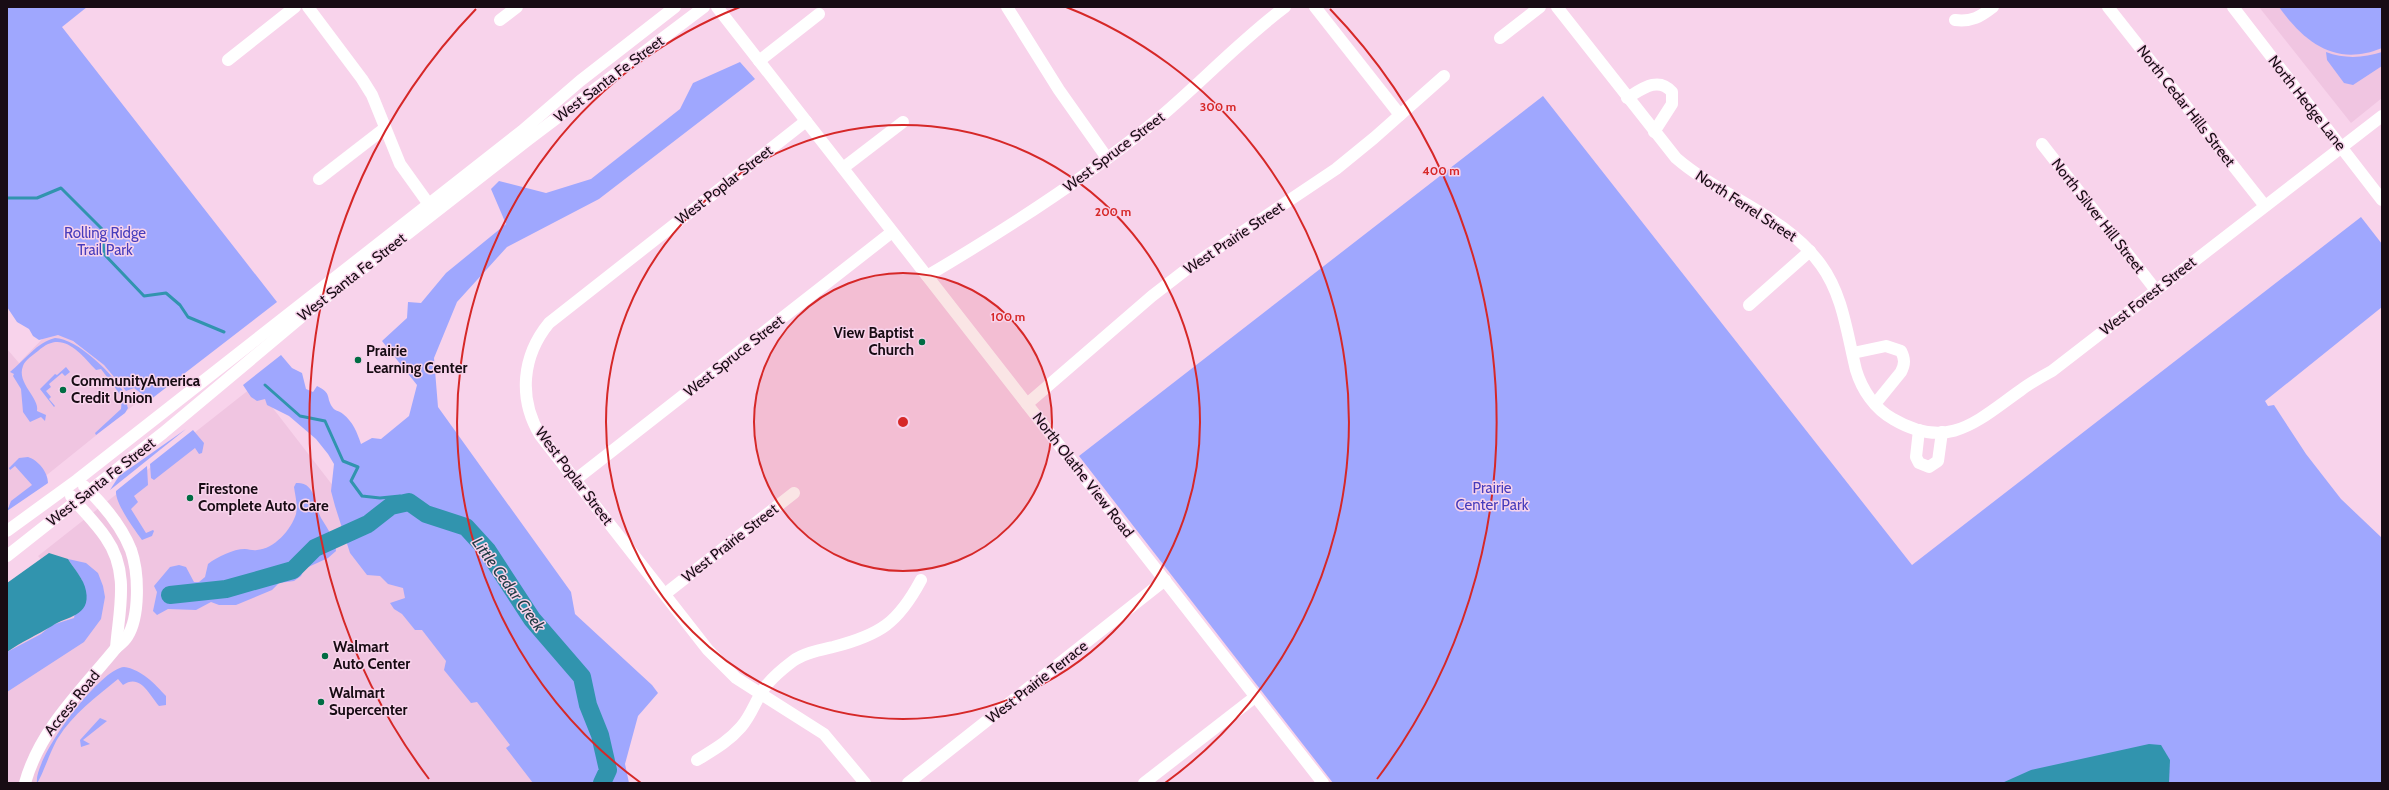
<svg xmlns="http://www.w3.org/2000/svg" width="2389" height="790" font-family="Cabin,sans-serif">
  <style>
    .built { fill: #f0c5e1 }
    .green { fill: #9fa7fe }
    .water { fill: #3194ae }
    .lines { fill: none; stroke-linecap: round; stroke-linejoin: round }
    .stream { stroke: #3194ae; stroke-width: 3 }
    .river { stroke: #3194ae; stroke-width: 18 }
    .minor { stroke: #fff; stroke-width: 12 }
    .ring { fill: none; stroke: #d62828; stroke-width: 2 }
    .poi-dot { fill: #006c43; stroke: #f8d3eb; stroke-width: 1.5 }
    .labels { text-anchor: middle; stroke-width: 3; stroke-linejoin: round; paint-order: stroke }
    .street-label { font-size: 15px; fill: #180c14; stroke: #f8d3eb }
    .park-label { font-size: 15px; fill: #473dbc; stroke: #f8d3eb }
    .poi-label { font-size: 15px; font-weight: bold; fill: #180c14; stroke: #f8d3eb; text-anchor: start }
    .water-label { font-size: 16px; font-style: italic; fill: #203d46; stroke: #f8d3eb }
    .centre { fill: #d62828; stroke: #f8d3eb; stroke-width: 2 }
    .ring-label { font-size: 12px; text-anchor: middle; font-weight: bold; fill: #d62828; stroke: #f8d3eb; stroke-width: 3; stroke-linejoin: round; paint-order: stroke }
  </style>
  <rect width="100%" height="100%" fill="#f8d3eb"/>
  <g class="built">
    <polygon points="2259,7 2382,7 2382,98 2351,123"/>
    <polygon points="54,327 145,396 7,507 7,349 19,363"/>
    <polygon points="255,385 563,783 7,783 7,594 45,564 38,556"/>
  </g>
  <g class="green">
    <polygon points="7,7 87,7 62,27 277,302 150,400 134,388 126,391 104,365 73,341 58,335 39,340 33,336 29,329 17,322 7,307"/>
    <path d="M 2279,7 L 2382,7 L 2382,48 C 2336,67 2305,43 2279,7 Z"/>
    <path d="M 2326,52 C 2344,59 2364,58 2382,52 L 2382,66 L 2353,85 L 2344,83 L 2327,60 Z"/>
    <path d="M 740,62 L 755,79 L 599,199 L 507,247 L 457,302 L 434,358 L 438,407 L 571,592 L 575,614 L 652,685 L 658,693 L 638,716 L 625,764 L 629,783 L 533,783 L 506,748 L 510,745 L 477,702 L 471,703 L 444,670 L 446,661 L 422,630 L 415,630 L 402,614 L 394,609 L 390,603 L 405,598 L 403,588 L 388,584 L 380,576 L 367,575 L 350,553 L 335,506 L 331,491 L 334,464 L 328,454 L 316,439 L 289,416 L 267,405 L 265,399 L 257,401 L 251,397 L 243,385 L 281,355 L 292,368 L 302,373 L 306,389 L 313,392 L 317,386 C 333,394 325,397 333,408 C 335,411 340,411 343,414 C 353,422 357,432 361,444 L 372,438 L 381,439 L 409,416 L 417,385 L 382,341 L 407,318 L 408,302 L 421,303 L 446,273 L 506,224 L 491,189 L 499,181 L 546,193 L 591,179 L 680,109 L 693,83 Z"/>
    <polygon points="1543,96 1912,565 2361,217 2382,244 2382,307 2265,401 2268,406 2274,405 2306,454 2341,499 2382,538 2382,783 1333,783 1079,456"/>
    <path d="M 55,338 C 77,338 115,376 125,394 C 128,399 126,404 128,408 L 125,413 L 96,435 L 95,433 L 121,409 L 122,397 L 101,369 L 96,370 C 79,352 62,329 38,351 C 33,355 25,360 23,366 C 16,383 40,398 37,411 L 46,415 L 45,421 L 41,417 L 30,422 L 23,412 L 21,389 L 13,376 L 14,374 L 10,372 C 24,361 37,342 55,338 Z"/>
    <polygon points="66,367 70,372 65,376 62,373 49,384 51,387 46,391 51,397 49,399 55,406 54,407 40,389 55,374 57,375"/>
    <polygon points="186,429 110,490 119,476"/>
    <polygon points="193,430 204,443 202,453 199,454 195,448 154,480 151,478 150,464"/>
    <path d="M 28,457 C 38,460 48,472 48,483 L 7,511 L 11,501 L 32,485 L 15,466 L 10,470 L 9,468 L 19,458 Z"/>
    <path d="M 147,466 L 148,485 L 134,496 L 138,502 L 131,509 L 146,533 L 153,530 L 154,531 L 152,536 L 142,540 C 134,529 115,503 116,491 Z"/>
    <path d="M 296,483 C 316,481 315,507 321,518 C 327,528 336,540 336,551 L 328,558 L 304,569 L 301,576 L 294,581 L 279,583 L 272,590 L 236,605 L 219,605 L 211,602 L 196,610 L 168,609 L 157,615 L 153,611 L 157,592 L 154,586 L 170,567 L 179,565 L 186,567 L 194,582 L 199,582 L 205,577 L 208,564 C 217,557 233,549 245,549 C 249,549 253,551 257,550 C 274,549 291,530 296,514 C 298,505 295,495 294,487 Z"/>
    <polygon points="68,559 86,563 98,573 103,586 105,597 101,619 84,642 7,692 7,652 41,634 52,625 74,618 82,580"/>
    <path d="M 124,667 C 141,669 155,684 166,696 L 166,705 L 159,706 C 149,694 140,673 123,685 L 118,679 C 96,697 73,714 58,738 C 52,747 41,779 37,783 C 33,759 99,669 124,667 Z"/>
    <polygon points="100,718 107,721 83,740 90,744 81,747 80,740"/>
  </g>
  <g class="water">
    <path d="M 49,553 L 68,559 C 74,569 84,579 86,591 C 91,617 66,616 52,626 C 37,635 21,642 7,652 L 7,583 Z"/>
    <polygon points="2149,744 2161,745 2170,760 2169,783 2002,783 2031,770"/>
  </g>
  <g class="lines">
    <g class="stream">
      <polyline points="7,198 37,198 61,188 102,229 104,254 144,296 166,293 180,305 188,317 224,332"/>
      <polyline points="265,385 300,416 325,421 343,461 358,467 351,481 362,496 380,498 400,496 409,502"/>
    </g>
    <polyline class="river" points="170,595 226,589 293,570 315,548 368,524 391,506 409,502 426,514 466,527 487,550 532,619 582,677 588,705 600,735 608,770 602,783"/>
    <g class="minor">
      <polyline points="308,7 362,79 372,95 400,164 433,210"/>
      <polyline points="717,7 1323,783"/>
      <polyline points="1007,7 1059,90 1107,158"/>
      <polyline points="1315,7 1400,115"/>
      <path d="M 1557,7 L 1676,158 C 1721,197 1785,215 1821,265 C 1843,295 1847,334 1856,370 C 1862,390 1875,409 1893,419 C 1949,452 1978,420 2021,390 C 2030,383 2041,377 2052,371 L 2382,116"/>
      <polyline points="2108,7 2265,206"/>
      <polyline points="2233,7 2382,200"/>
      <polyline points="500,20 517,7"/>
      <path d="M 1955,20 C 1972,22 1980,17 1993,7"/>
      <polyline points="1500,38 1540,7"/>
      <polyline points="228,60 295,7"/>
      <polyline points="759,61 819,14"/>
      <path d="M 1627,98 C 1642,89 1658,76 1672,92 L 1672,104 L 1654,132"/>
      <path d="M 806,121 L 549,323 C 522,356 518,398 540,435 L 708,650 L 736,678 L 824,734 L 865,783"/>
      <polyline points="2042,144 2155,289"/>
      <polyline points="843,168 903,122"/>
      <polyline points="319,179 385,128"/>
      <path d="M 927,276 C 1005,230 1082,181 1153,123 C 1198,86 1238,42 1285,7"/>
      <polyline points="1749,305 1810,251"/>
      <path d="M 1853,353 L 1886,346 L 1901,351 C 1905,359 1905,364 1901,372 L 1875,404"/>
      <polyline points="1027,404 1152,296 1187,269 1336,169 1374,138 1444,76"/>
      <polyline points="1919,430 1916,457 1919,463 1929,467 1938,461 1942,432"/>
      <polyline points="575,480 892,232"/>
      <path d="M 71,496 C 82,510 96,523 106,538 C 130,572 119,610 116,648"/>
      <polyline points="7,531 77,480 522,131 580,81 675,7"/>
      <polyline points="7,556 163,433 305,314 529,139 704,7"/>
      <polyline points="665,594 794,493"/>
      <path d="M 697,760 C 713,750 728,742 741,727 C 750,717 754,705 761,693 C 768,681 781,670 793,661 C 804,653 820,650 833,647 C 880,635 898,623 921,580"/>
      <path d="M 25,783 C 40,729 82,690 116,648 C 119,645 124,642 127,637 C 140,617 139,573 131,550 C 122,527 102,503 84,486"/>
      <polyline points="908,783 1165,580"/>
      <polyline points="1144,783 1255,697"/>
    </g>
  </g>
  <circle cx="903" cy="422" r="149" fill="#d62828" fill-opacity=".12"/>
  <g class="ring">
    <circle cx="903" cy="422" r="149"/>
    <circle cx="903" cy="422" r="297"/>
    <path d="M641 783A446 446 0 0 1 740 7M1066 7A446 446 0 0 1 1165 783"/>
    <path d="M429 779A594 594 0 0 1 476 9M1330 9A594 594 0 0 1 1377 779"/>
  </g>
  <g class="poi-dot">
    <circle cx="922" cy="342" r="4"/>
    <circle cx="358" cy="360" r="4"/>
    <circle cx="63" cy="390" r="4"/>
    <circle cx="190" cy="498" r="4"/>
    <circle cx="325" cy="656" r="4"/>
    <circle cx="321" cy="702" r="4"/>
  </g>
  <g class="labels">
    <g class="street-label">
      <text transform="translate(609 79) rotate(-37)" y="5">West Santa Fe Street</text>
      <text transform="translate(2307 103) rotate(52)" y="5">North Hedge Lane</text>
      <text transform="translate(2186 106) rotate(52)" y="5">North Cedar Hills Street</text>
      <text transform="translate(1114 152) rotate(-37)" y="5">West Spruce Street</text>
      <text transform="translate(724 185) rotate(-38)" y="5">West Poplar Street</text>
      <text transform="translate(1746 206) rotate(33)" y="5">North Ferrel Street</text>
      <text transform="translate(2098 216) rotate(52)" y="5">North Silver Hill Street</text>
      <text transform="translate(1234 238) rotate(-34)" y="5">West Prairie Street</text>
      <text transform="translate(352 277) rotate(-38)" y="5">West Santa Fe Street</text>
      <text transform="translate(2148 296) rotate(-38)" y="5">West Forest Street</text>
      <text transform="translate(734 356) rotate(-38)" y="5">West Spruce Street</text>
      <text transform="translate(1083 475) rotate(52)" y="5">North Olathe View Road</text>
      <text transform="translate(574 476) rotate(53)" y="5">West Poplar Street</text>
      <text transform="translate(101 482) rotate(-38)" y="5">West Santa Fe Street</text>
      <text transform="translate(730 543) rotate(-38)" y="5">West Prairie Street</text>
      <text transform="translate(1037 682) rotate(-38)" y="5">West Prairie Terrace</text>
      <text transform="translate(72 703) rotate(-51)" y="5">Access Road</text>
    </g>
    <g class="park-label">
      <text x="105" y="238">Rolling Ridge<tspan x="105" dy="17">Trail Park</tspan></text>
      <text x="1492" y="493">Prairie<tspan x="1492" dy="17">Center Park</tspan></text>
    </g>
    <g class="poi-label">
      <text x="914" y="338" text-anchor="end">View Baptist<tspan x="914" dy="17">Church</tspan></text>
      <text x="366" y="356">Prairie<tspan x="366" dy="17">Learning Center</tspan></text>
      <text x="71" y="386">CommunityAmerica<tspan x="71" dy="17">Credit Union</tspan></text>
      <text x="198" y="494">Firestone<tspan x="198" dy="17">Complete Auto Care</tspan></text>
      <text x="333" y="652">Walmart<tspan x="333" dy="17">Auto Center</tspan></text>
      <text x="329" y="698">Walmart<tspan x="329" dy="17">Supercenter</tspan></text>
    </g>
    <g class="water-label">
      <text transform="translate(509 584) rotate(54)" y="6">Little Cedar Creek</text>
    </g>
  </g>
  <circle cx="903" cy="422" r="6" class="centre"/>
  <g class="ring-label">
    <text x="1218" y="111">300 m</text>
    <text x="1441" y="175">400 m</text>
    <text x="1113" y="216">200 m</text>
    <text x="1008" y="321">100 m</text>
  </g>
  <rect width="2389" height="790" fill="none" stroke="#180c14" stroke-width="16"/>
</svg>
